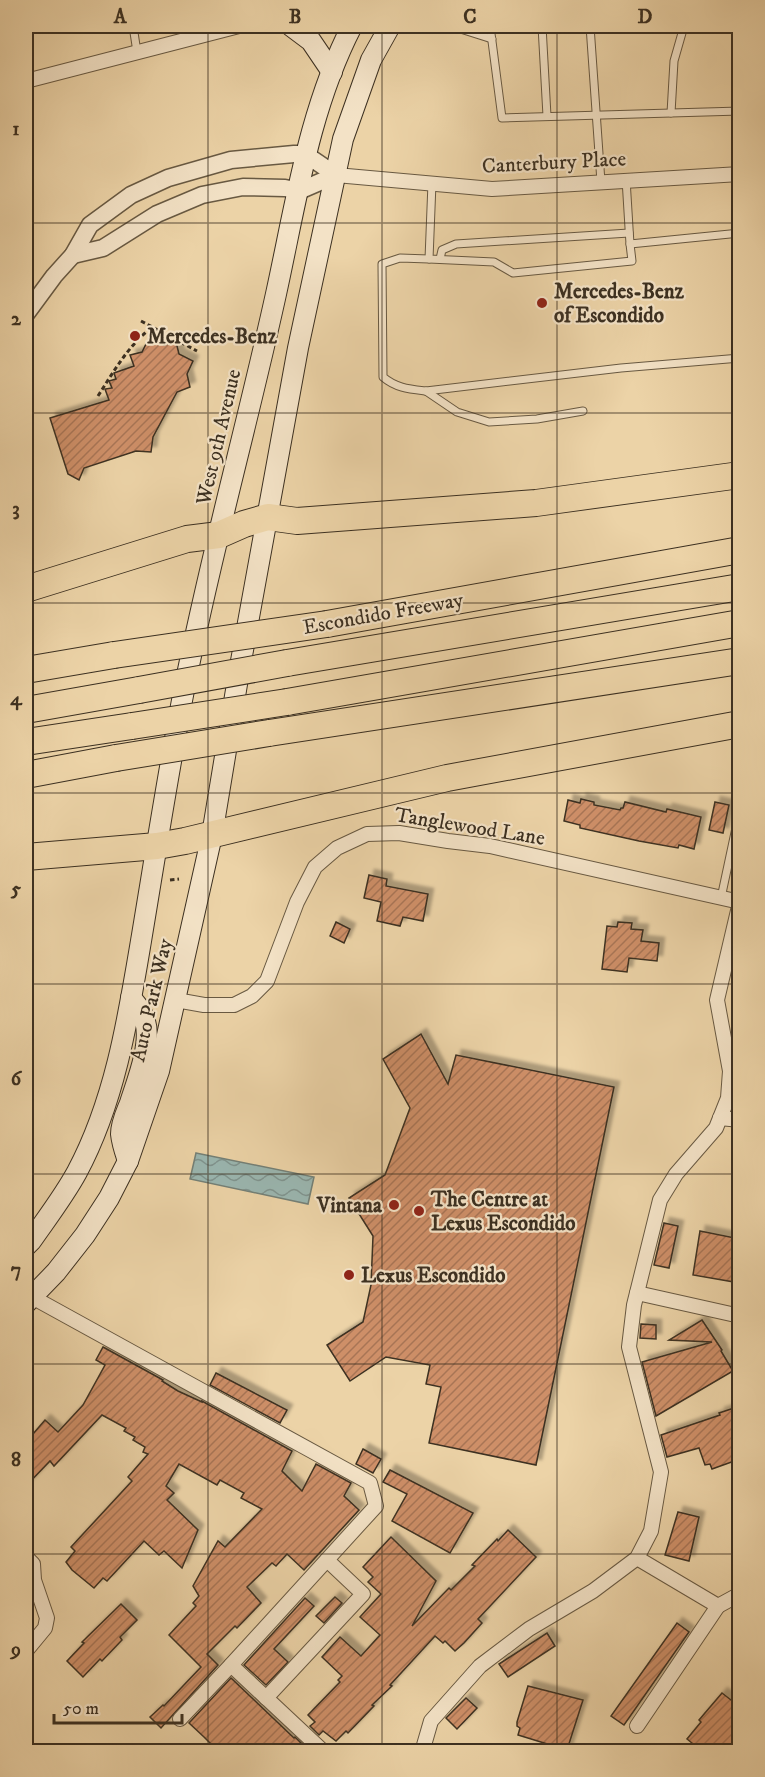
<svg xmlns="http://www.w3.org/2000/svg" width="765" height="1777" font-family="'IM FELL DW Pica',serif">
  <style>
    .water { fill: url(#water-waves); stroke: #748077; stroke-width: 1.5 }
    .building { fill: url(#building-hatch); stroke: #3c3021; stroke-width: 1.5; filter: url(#shadow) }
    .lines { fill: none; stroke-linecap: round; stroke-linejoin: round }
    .service-casing { stroke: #685942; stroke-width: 9 }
    .minor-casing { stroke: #685942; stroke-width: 16 }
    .tertiary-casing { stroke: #685942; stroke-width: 19 }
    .secondary-casing { stroke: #3c3021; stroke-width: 22 }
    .motorway-casing { stroke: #3c3021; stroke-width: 28 }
    .path { stroke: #3c3021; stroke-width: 3; stroke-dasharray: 4.5 3; stroke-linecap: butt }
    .service { stroke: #f3e2c6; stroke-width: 7 }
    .minor { stroke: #f3e2c6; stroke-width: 14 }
    .tertiary { stroke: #f3e2c6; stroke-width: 16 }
    .secondary { stroke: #f3e2c6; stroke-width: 20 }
    .motorway { stroke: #ecd3a7; stroke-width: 26 }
    .motorway-bridge-casing { stroke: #3c3021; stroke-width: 28; stroke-linecap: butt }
    .motorway-bridge { stroke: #ecd3a7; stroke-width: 26 }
    .grid { fill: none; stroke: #3c3021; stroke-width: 1.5; stroke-opacity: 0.55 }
    .poi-dot { fill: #8f2418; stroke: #f3e2c6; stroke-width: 2 }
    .labels { text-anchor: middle; stroke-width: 4.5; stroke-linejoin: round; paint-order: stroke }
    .street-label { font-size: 21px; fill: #3c3021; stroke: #f3e2c6 }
    .poi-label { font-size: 21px; font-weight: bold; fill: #3c3021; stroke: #f3e2c6; text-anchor: start }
    .neatline { fill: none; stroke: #3c3021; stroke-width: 2 }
    .grid-label { font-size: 20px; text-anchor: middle; font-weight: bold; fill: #3c3021 }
  </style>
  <defs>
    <pattern id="water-waves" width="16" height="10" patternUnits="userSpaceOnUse" patternTransform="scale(1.5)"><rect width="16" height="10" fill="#9ab6b0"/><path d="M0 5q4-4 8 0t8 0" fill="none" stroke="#7f948f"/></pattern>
    <pattern id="building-hatch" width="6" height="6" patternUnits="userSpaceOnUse" patternTransform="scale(1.5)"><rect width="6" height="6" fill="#ce8f68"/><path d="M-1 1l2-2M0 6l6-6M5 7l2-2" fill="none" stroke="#a87555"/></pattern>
    <filter id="shadow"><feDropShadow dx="5.5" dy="-5.5" stdDeviation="1.5" flood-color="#0004"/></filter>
  </defs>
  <rect width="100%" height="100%" fill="#ecd3a7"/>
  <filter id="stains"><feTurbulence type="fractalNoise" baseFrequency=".00333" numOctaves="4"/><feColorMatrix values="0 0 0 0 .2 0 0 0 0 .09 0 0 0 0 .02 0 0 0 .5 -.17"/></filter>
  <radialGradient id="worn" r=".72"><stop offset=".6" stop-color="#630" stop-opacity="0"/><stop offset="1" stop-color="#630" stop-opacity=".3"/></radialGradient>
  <polygon class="water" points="196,1153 314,1177 308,1204 190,1179"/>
  <g class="building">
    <polygon points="149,338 164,345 176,342 179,354 193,361 187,374 190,387 177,392 153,437 151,452 136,451 84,468 79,480 68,474 50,418 109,400 105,389 112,388 109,381 116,379 114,373 134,366 130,355 142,352"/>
    <polygon points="581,799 594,802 594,805 620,810 621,808 623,808 625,802 666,812 667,809 701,817 694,849 679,845 678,848 639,841 580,828 580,825 564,821 568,800 580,803"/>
    <polygon points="715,802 729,805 723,833 709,830"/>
    <polygon points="369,875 387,879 386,886 428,894 423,921 403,917 400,926 377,921 381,902 364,898"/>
    <polygon points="336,922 350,929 344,943 330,936"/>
    <polygon points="618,922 632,923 631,929 643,930 641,941 659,943 657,961 629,958 627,972 602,969 607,926 617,927"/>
    <polygon points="421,1034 448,1084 456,1055 614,1087 536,1465 429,1443 441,1387 426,1384 430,1365 386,1357 350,1381 327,1345 363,1322 371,1285 373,1236 349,1198 385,1175 410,1108 383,1059"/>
    <polygon points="664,1223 678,1226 669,1268 654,1265"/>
    <polygon points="700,1231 740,1239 740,1283 693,1275"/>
    <polygon points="702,1320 722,1350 721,1351 733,1371 656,1416 642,1362 712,1342 669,1340"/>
    <polygon points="641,1324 656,1325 656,1339 640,1338"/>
    <polygon points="103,1347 163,1380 162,1381 178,1391 202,1402 202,1401 292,1451 282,1471 302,1491 316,1464 351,1483 344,1496 359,1510 304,1570 287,1554 276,1566 272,1563 247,1587 261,1603 237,1628 235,1626 207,1654 218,1665 161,1728 150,1717 163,1705 164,1706 201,1667 169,1635 196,1606 193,1603 199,1596 193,1586 218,1541 225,1547 262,1509 241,1498 244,1493 220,1480 217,1485 179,1464 166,1486 174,1493 167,1500 198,1530 182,1568 164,1551 159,1555 144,1541 107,1581 103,1578 94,1588 72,1570 66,1562 75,1551 71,1547 132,1481 128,1477 148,1454 143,1452 145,1447 133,1440 135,1437 124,1431 126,1428 102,1415 54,1466 50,1461 26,1486 26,1442 45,1420 58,1432 83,1405 105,1365 96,1360"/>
    <polygon points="216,1373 287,1410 280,1423 210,1385"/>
    <polygon points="740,1406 740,1459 712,1469 710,1464 705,1465 699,1448 667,1457 661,1435 720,1415 719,1413"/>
    <polygon points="363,1449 381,1459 373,1473 356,1464"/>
    <polygon points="390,1470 473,1513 450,1553 392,1521 407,1494 383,1482"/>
    <polygon points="678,1512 699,1517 689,1561 665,1555"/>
    <polygon points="508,1530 536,1557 478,1619 482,1623 464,1643 455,1651 445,1641 443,1643 435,1636 390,1685 392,1686 372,1705 374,1706 348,1733 346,1731 336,1741 323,1731 319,1735 310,1726 315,1722 308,1715 340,1682 338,1680 342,1676 322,1657 340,1637 361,1656 380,1635 360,1617 381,1594 368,1582 373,1577 363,1567 391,1537 436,1581 412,1626 449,1588 451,1590 475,1566 472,1565 497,1539 498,1541"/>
    <polygon points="335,1597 342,1603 324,1623 316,1616"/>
    <polygon points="305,1598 314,1606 274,1649 288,1662 266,1685 244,1665"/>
    <polygon points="121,1604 137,1620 120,1637 122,1640 102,1661 100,1659 83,1677 67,1661 84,1643 82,1642"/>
    <polygon points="677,1623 689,1632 624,1725 611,1716"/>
    <polygon points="547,1633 555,1646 508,1677 499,1664"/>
    <polygon points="231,1678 294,1738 295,1737 307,1749 308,1752 219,1752 204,1737 189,1723"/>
    <polygon points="528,1686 583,1700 567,1750 518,1735 520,1728 517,1726 517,1722"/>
    <polygon points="722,1693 740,1707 740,1752 703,1752 687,1739 701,1722 699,1720"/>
    <polygon points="466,1698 477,1708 457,1729 446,1718"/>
  </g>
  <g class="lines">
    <defs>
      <g id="service">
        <polyline points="133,26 137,52"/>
        <polyline points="451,26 492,39"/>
        <polyline points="490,26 502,118 740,111"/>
        <polyline points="542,26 547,116"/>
        <polyline points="590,26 601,182"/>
        <polyline points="671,113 674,61 684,26"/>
        <polyline points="626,179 630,244 740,233"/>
        <polyline points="432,183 429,259 494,262 513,273 632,261 630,244"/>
        <path d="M 429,259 L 400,258 L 382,264 L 383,377 C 396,388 409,389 426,391 L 621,368 L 740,358"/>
        <polyline points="440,259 442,250 456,244 629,233"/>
        <polyline points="426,391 457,412 489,422 537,419 583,411"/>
        <polyline points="721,898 740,809"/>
      </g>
      <g id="minor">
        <polyline points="26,81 239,26"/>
        <polyline points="336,175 492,189 740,174"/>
        <polyline points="176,1000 204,1005 234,1005 252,996 267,981 297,902 315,867 337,848 367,834 399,833 448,841 490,846 740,902"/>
        <polyline points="720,1118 740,1120"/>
        <polyline points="637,1293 740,1316"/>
        <polyline points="32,1297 370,1483 376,1506 231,1665 324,1752"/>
        <polyline points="26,1557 33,1564 34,1580 47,1618 45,1628 26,1651"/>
        <polyline points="718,1606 740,1594"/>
        <polyline points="266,1698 363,1594 327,1560"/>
        <polyline points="180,1719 231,1665"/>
        <polyline points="637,1726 718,1606 637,1558"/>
        <polyline points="422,1752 431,1721 480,1666 529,1629 593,1591 637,1558 651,1531 661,1472 629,1347 634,1305 660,1200 676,1174 716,1128 728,1098 730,1071 717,1000 740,902"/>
      </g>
      <g id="tertiary">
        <polyline points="73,255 103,248 157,214 202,195 243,187 285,188 299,191 336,175"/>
        <polyline points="26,314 54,276 73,255 90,225 131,195 168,178 231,160 294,154 305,154 336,175"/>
      </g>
      <g id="secondary">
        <polyline points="291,26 311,41 332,72"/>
        <path d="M 128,1161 C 125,1152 122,1144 121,1134 C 121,1123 126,1113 130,1103 C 137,1081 152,1044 145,1021 C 143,1012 137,1005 131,998"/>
        <path d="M 26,1246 L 31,1241 C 47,1218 64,1196 77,1172 C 115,1101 128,1019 141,941 C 155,857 168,773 184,690 C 210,557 247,426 276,294 C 296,203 309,109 352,26"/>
        <polyline points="26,1303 56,1272 85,1235 109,1198 128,1161 159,1071 212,835 239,672 298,348 343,139 371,60 390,26"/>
      </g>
      <g id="motorway">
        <polyline points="26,589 187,539 219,535 244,524 268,517 297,521 536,503 740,475"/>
        <polyline points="327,624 740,550"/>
        <polyline points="287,663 740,587"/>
        <polyline points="26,670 114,655"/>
        <polyline points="287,702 740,623"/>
        <polyline points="26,710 139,690"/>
        <polyline points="269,733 740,661"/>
        <polyline points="26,742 132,726"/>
        <polyline points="26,775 116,758"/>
        <polyline points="26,857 157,846 185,841 447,778 740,724"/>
      </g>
    </defs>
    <use href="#service" class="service-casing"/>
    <use href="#minor" class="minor-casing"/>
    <use href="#tertiary" class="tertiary-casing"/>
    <use href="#secondary" class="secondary-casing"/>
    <use href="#motorway" class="motorway-casing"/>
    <g class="path">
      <polyline points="141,321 197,351"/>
      <path d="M 98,396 C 114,371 128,346 152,327"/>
      <polyline points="170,880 179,879"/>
    </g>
    <use href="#service" class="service"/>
    <use href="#minor" class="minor"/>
    <use href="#tertiary" class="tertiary"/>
    <use href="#secondary" class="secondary"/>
    <use href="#motorway" class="motorway"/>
    <defs>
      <g id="motorway-bridge">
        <polyline points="114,655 327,624"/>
        <polyline points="139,690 287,663"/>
        <polyline points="132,726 287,702"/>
        <polyline points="116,758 269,733"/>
      </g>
    </defs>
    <use href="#motorway-bridge" class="motorway-bridge-casing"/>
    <use href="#motorway-bridge" class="motorway-bridge"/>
  </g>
  <path class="grid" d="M 208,26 L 208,1752M 382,26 L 382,1752M 557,26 L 557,1752M 26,223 L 740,223M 26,413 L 740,413M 26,603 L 740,603M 26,793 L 740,793M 26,984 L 740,984M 26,1174 L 740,1174M 26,1364 L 740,1364M 26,1554 L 740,1554"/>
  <g class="poi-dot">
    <circle cx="542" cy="303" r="6"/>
    <circle cx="135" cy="336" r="6"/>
    <circle cx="394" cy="1205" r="6"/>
    <circle cx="419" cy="1211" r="6"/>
    <circle cx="349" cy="1275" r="6"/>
  </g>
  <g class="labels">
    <g class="street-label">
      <text transform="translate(554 162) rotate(-3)" y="7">Canterbury Place</text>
      <text transform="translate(218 437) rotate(-77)" y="7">West 9th Avenue</text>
      <text transform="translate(383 613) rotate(-10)" y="7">Escondido Freeway</text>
      <text transform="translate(470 826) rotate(9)" y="7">Tanglewood Lane</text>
      <text transform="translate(151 1000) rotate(-77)" y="7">Auto Park Way</text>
    </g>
    <g class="poi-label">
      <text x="554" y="298">Mercedes-Benz<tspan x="554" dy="24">of Escondido</tspan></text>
      <text x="147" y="343">Mercedes-Benz</text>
      <text x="431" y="1206">The Centre at<tspan x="431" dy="24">Lexus Escondido</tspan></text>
      <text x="382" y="1212" text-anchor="end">Vintana</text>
      <text x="361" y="1282">Lexus Escondido</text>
    </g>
  </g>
  <rect width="765" height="1777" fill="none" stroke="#ecd3a7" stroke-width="66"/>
  <path d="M54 1714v9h128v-9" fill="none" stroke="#3c3021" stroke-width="3"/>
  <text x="63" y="1714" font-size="18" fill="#3c3021" stroke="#f3e2c6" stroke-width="4.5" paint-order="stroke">50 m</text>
  <rect x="33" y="33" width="699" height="1711" class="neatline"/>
  <g class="grid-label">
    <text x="120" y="23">A</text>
    <text x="295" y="23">B</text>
    <text x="470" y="23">C</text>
    <text x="645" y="23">D</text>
    <text x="16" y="135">1</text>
    <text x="16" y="325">2</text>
    <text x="16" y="515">3</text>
    <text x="16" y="705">4</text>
    <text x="16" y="895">5</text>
    <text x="16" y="1085">6</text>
    <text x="16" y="1276">7</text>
    <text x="16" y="1466">8</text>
    <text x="16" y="1656">9</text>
  </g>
  <rect width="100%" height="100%" filter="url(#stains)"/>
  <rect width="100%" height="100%" fill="url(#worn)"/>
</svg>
